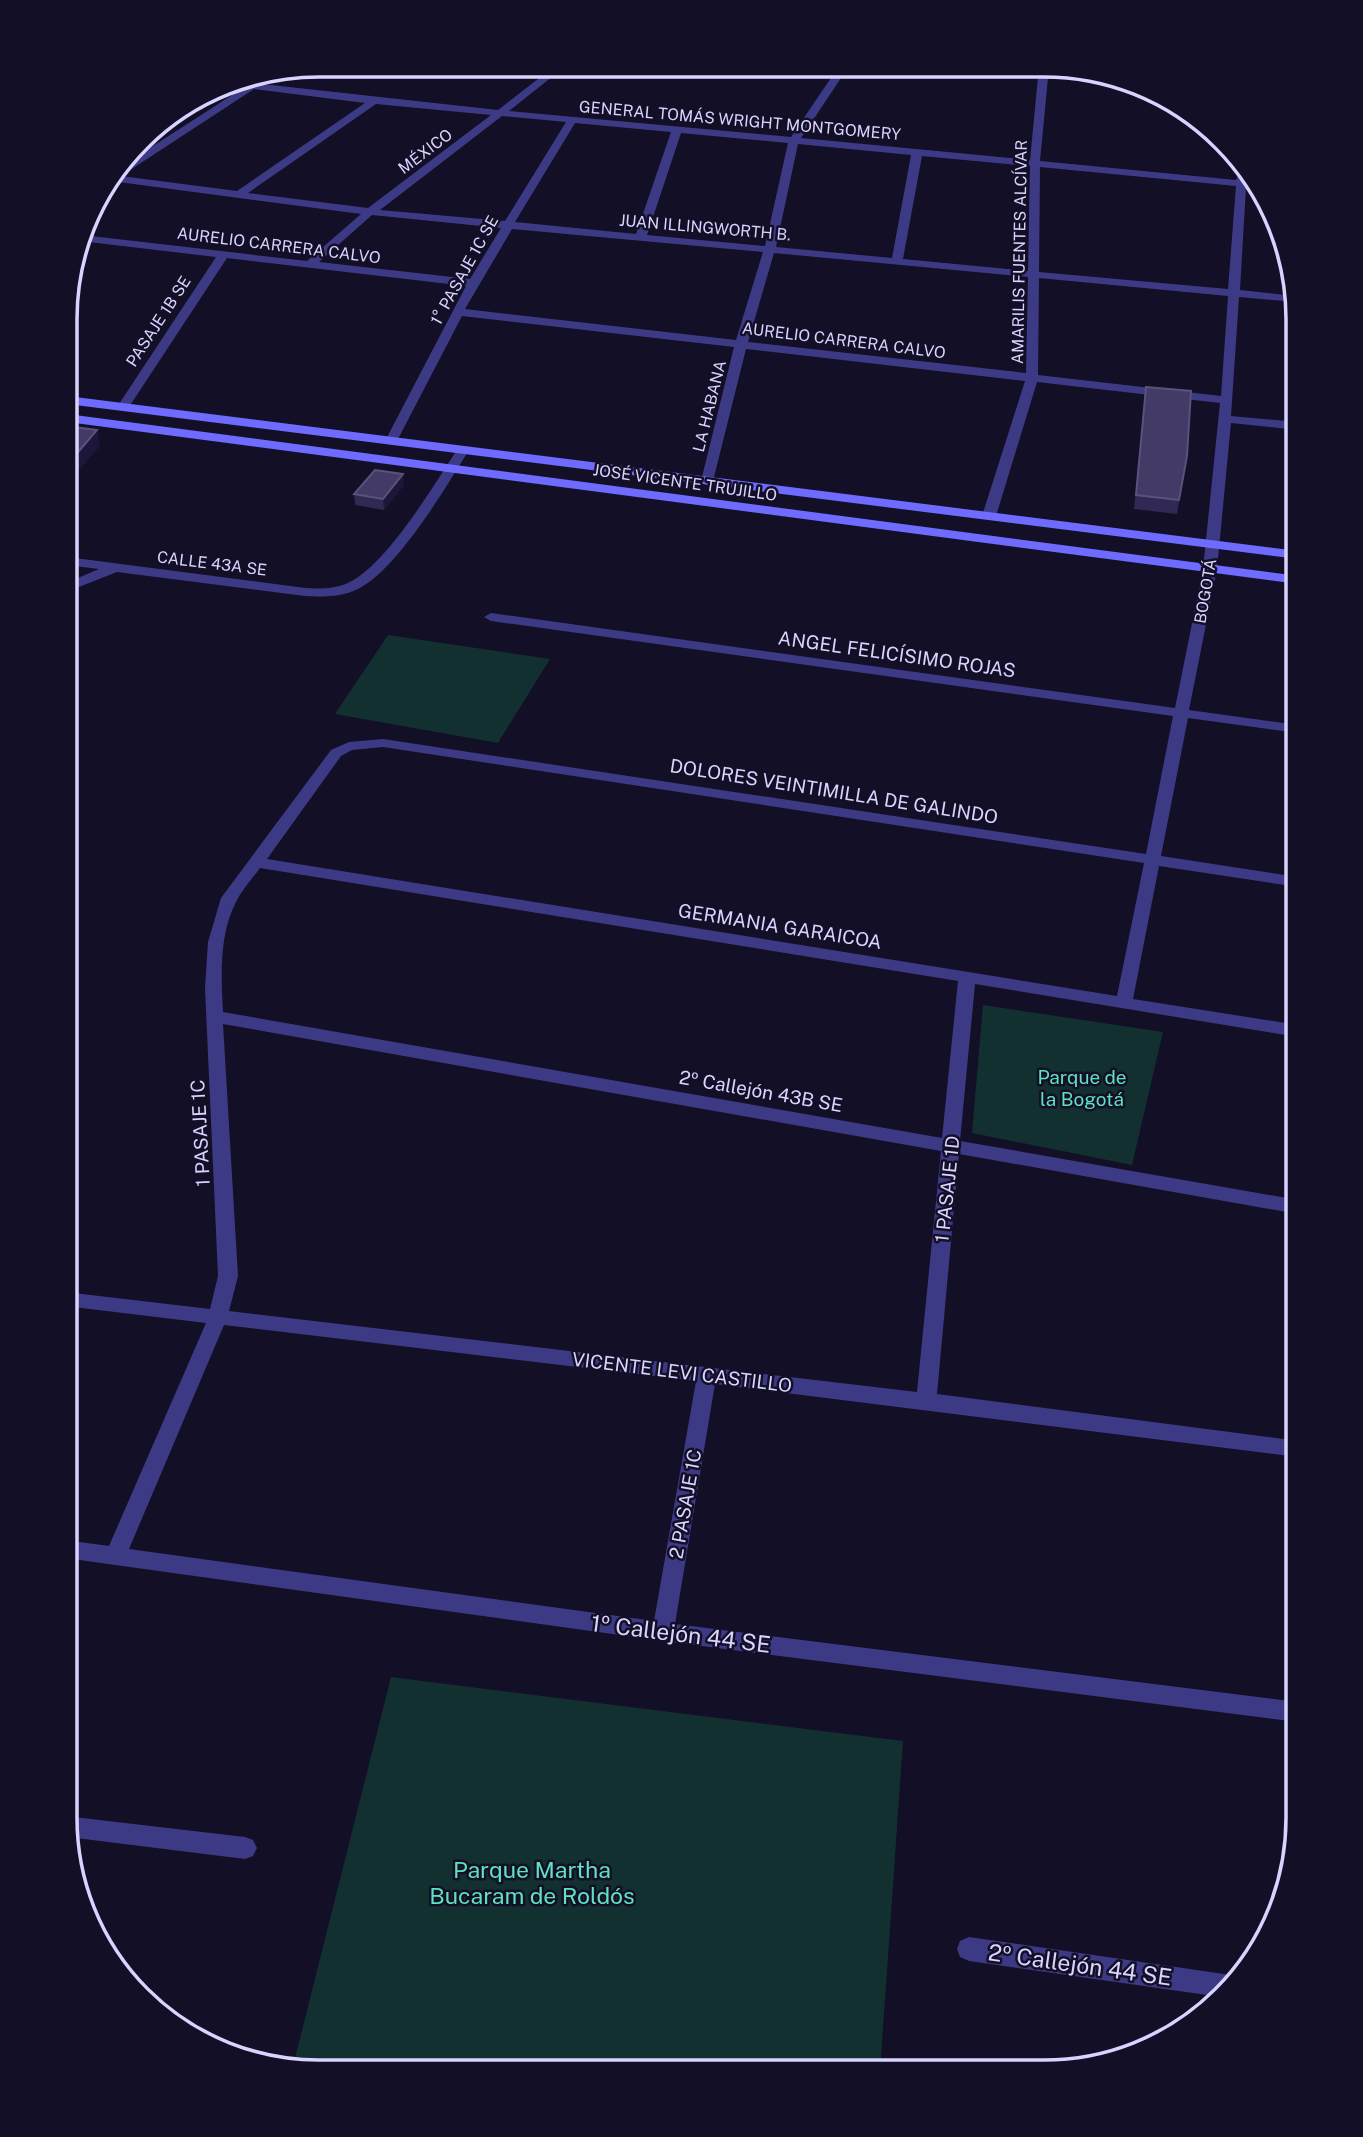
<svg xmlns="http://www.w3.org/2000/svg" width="1363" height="2137" font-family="'Public Sans',sans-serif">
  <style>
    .green { fill: #12302f }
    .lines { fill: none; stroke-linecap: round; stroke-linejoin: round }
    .street { fill: #3d3a85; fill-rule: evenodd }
    .secondary { fill: #6f6bff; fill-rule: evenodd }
    .wall { fill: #312854 }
    .shaded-wall { fill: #1d163a }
    .building { fill: #433a66; stroke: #5a527e; stroke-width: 2 }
    .labels { text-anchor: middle; stroke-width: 5; stroke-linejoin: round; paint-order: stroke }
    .far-street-label { font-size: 16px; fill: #d9d4ff; stroke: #130f26 }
    .street-label { font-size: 19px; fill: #d9d4ff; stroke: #130f26 }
    .park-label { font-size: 19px; fill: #5fe0c0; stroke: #130f26 }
    .near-street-label { font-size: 23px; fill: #d9d4ff; stroke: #130f26 }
    .near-park-label { font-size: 23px; fill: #5fe0c0; stroke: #130f26 }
    .rim { fill: none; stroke: #d9d4ff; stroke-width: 3.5 }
  </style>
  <rect width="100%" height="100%" fill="#130f26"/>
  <g class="green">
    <polygon points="388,635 550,659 498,743 335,714"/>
    <polygon points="983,1005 1163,1032 1132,1165 972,1133"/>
    <polygon points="391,1677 903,1741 880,2072 292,2070"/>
  </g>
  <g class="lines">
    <g class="street">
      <path d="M 556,65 L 567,65 L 509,111 L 791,137 L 839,66 L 849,66 L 801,138 L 1030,160 L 1039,67 L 1049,67 L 1040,161 L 1236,180 L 1240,171 L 1252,187 L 1246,187 L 1240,290 L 1294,296 L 1295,302 L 1239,297 L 1231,416 L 1298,422 L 1298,430 L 1231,423 L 1217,569 L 1189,710 L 1298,725 L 1298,733 L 1188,718 L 1161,856 L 1298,877 L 1298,887 L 1159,866 L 1133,999 L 1298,1025 L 1298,1037 L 975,984 L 960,1141 L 1298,1200 L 1298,1214 L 959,1154 L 937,1394 L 1298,1441 L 1298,1457 L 715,1384 L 675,1624 L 1298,1702 L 1298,1722 L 663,1641 L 65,1558 L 65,1540 L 109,1546 L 206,1323 L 65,1306 L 65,1292 L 210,1309 L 218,1276 L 205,988 L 208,942 L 221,898 L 331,750 L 349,742 L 383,739 L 1146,854 L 1173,716 L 491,621 L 484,617 L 491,613 L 1175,708 L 1203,569 L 1220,403 L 1037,382 L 996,516 L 989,520 L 982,516 L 1025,381 L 746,349 L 713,481 L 707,485 L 701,481 L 734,347 L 462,316 L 397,441 L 391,445 L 385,441 L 466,286 L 227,258 L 127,410 L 119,410 L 117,407 L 216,257 L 80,241 L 82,235 L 307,261 L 361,214 L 111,181 L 122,166 L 243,88 L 223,84 C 232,82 245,85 253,82 C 261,78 266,75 275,73 L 262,84 L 498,110 ZM 254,89 L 365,103 L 237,191 L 121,176 ZM 376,104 L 491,115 L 368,208 L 248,193 ZM 502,116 L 566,122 L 505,221 L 380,210 ZM 575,123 L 671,132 L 636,234 L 515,222 ZM 681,133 L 788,143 L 765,246 L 647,235 ZM 798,144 L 911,155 L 892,258 L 776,247 ZM 922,156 L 1030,166 L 1028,271 L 903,259 ZM 1040,167 L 1236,186 L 1228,289 L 1039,272 ZM 372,215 L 501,228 L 470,279 L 319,262 ZM 512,229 L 763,252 L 736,340 L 465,309 ZM 774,253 L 1028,277 L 1026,373 L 748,342 ZM 1039,278 L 1228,296 L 1221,396 L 1038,375 ZM 383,747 L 1144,863 L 1117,996 L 267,859 L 341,756 L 352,750 ZM 260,868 L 958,981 L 942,1138 L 223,1012 C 221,978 219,936 235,904 C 241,891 252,879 260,868 ZM 223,1024 L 941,1151 L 917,1392 L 229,1311 L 238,1276 ZM 224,1325 L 696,1381 L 654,1621 L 129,1549 Z"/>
      <path d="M 463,446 L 469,450 C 446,487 397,570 358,589 C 342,597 323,597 305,596 L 117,572 L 66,592 L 66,583 L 99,569 L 66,565 L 67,557 L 305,588 C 319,589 335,589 348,583 C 388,564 434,484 459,447 Z"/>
      <polygon points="65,1816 245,1837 253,1840 257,1848 253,1856 245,1859 68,1837"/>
      <polygon points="969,1937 1231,1975 1240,1979 1221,1997 969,1961 960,1957 957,1949 960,1941"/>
    </g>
    <g class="secondary">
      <polygon points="67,396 1298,551 1298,559 67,404"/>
      <polygon points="67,414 1298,576 1298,584 67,422"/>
    </g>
  </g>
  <g class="wall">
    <polygon points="1146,387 1187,456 1177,514 1134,509"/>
    <polygon points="404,485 384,510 355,505 354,494"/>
  </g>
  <g class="shaded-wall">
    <polygon points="97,430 100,446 67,484 67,465"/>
    <polygon points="403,474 404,485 384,510 383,499"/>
  </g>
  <g class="building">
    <polygon points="1146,387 1191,391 1187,456 1179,500 1136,495"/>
    <polygon points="67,426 97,430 67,465"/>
    <polygon points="375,470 403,474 383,499 354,494"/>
  </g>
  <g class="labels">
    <g class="far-street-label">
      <text transform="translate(740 120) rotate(5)" y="6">GENERAL TOMÁS WRIGHT MONTGOMERY</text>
      <text transform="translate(425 151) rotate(-37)" y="6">MÉXICO</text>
      <text transform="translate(705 227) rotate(5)" y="6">JUAN ILLINGWORTH B.</text>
      <text transform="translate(279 245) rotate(7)" y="6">AURELIO CARRERA CALVO</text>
      <text transform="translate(1019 252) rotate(-89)" y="6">AMARILIS FUENTES ALCÍVAR</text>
      <text transform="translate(464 270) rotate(-61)" y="6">1° PASAJE 1C SE</text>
      <text transform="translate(158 321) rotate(-57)" y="6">PASAJE 1B SE</text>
      <text transform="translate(844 340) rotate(7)" y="6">AURELIO CARRERA CALVO</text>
      <text transform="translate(709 406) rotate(-76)" y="6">LA HABANA</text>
      <text transform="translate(685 482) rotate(8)" y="6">JOSÉ VICENTE TRUJILLO</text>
      <text transform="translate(212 563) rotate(7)" y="6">CALLE 43A SE</text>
      <text transform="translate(1205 591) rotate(-80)" y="6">BOGOTÁ</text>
    </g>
    <g class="street-label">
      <text transform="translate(897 654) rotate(8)" y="7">ANGEL FELICÍSIMO ROJAS</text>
      <text transform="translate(834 791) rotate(9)" y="7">DOLORES VEINTIMILLA DE GALINDO</text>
      <text transform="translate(780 926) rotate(9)" y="7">GERMANIA GARAICOA</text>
      <text transform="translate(761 1091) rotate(10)" y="7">2º Callejón 43B SE</text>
      <text transform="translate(200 1133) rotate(-93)" y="7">1 PASAJE 1C</text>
      <text transform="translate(947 1189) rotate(-84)" y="7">1 PASAJE 1D</text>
      <text transform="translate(682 1372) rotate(7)" y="7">VICENTE LEVI CASTILLO</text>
      <text transform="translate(685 1504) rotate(-80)" y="7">2 PASAJE 1C</text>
    </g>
    <g class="park-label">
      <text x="1082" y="1084">Parque de<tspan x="1082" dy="22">la Bogotá</tspan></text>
    </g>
    <g class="near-street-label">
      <text transform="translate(681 1634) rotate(7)" y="8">1º Callejón 44 SE</text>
      <text transform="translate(1080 1965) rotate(8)" y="8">2º Callejón 44 SE</text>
    </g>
    <g class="near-park-label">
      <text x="532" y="1878">Parque Martha<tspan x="532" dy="26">Bucaram de Roldós</tspan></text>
    </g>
  </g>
  <path d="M0 0H1363V2137H0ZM319 77H1044A242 242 0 0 1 1286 319V1818A242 242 0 0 1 1044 2060H319A242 242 0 0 1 77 1818V319A242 242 0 0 1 319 77Z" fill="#130f26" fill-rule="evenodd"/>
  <path class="rim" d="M319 77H1044A242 242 0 0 1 1286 319V1818A242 242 0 0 1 1044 2060H319A242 242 0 0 1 77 1818V319A242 242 0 0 1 319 77Z"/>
</svg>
